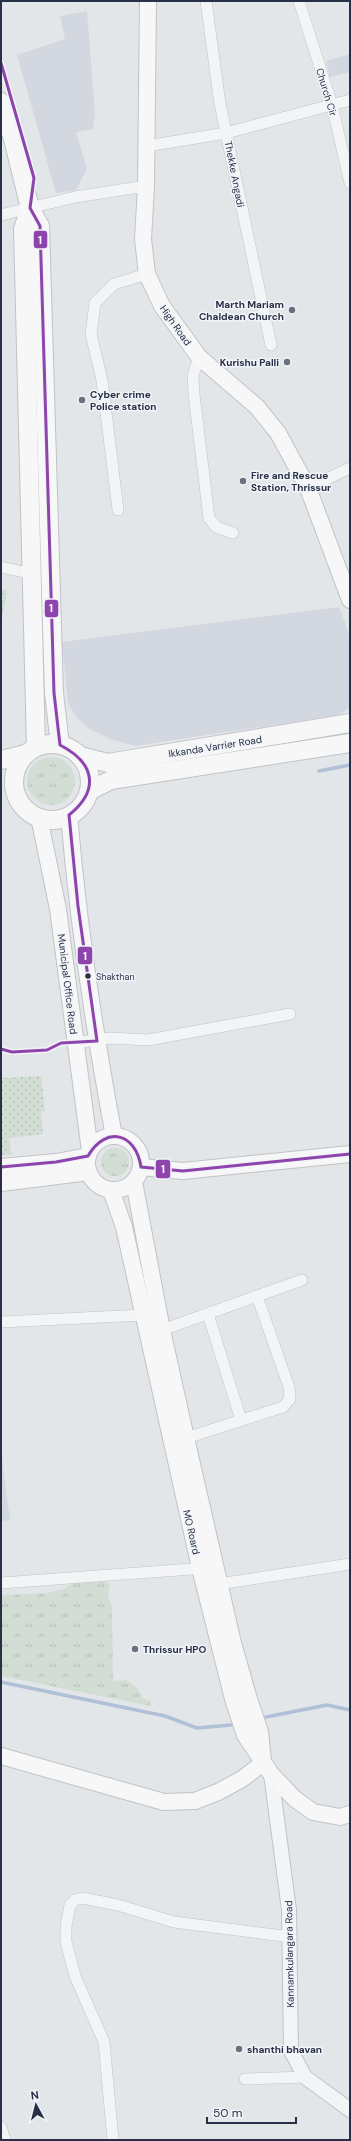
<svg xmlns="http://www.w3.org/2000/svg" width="351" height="2141" font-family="'DM Sans',sans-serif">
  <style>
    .built { fill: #d3d7df }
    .grass { fill: url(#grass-tufts) }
    .park { fill: url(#park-dots) }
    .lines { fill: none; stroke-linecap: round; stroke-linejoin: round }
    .stream { stroke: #afc0d7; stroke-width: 3.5 }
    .minor-casing { stroke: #c0c3c7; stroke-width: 12 }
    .tertiary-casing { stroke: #c0c3c7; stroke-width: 16 }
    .secondary-casing { stroke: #c0c3c7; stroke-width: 18 }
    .primary-casing { stroke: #bfc2c7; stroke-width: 20 }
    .minor { stroke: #f3f4f6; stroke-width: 11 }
    .tertiary { stroke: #f3f4f6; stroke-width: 14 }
    .secondary { stroke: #f7f7f7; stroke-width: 16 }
    .primary { stroke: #f7f7f7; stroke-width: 18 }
    .bus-1-casing { stroke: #f1f4f8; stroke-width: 6 }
    .bus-1 { stroke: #8e44ad; stroke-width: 3 }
    .poi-dot { fill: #69707e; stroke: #f1f4f8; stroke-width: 1.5 }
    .bus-dot { fill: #283045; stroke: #f1f4f8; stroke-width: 1.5 }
    .labels { text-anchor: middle; stroke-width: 3; stroke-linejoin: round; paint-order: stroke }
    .bus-label { font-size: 9px; fill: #283045; stroke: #f1f4f8; text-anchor: start }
    .street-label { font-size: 10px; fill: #283045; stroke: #f1f4f8 }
    .poi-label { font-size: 10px; font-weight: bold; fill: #283045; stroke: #f1f4f8; text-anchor: start }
    .line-badge { stroke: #f1f4f8; stroke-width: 1.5 }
    .badge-label { font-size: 11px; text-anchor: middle; font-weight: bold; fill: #fff }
  </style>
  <defs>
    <pattern id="grass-tufts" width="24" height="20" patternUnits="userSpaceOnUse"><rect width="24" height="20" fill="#d2ddd4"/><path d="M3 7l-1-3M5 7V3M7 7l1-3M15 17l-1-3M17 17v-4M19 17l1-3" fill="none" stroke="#b4beb7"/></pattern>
    <pattern id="park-dots" width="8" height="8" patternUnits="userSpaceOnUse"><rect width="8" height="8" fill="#d2ddd4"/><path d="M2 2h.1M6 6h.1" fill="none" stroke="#b4beb7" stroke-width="1.8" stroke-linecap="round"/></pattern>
  </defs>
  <rect width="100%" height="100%" fill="#e3e6e9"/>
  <g class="built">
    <polygon points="87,11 95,115 93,129 76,132 87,169 76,190 56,193 17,55 65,39 60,16"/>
    <polygon points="350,54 350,72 330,77 326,61"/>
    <polygon points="339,607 350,636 350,707 339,715 135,746 110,739 88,728 76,717 68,703 62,642"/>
    <polygon points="1,1450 10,1520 1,1521"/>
  </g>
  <g class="grass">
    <circle cx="51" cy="781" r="24"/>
    <circle cx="115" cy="1162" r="14"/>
    <polygon points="101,1581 110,1584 108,1596 112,1606 113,1681 127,1680 138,1689 142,1698 151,1701 150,1706 1,1676 1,1595 46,1593 64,1589 73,1583"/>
  </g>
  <g class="park">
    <polygon points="1,589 7,591 1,624"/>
    <polygon points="41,1076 45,1111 41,1112 43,1134 9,1138 11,1154 1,1155 1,1078"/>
  </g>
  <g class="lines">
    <g class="stream">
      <polyline points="319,771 350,765"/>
      <polyline points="1,1682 165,1716 197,1728 231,1725"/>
      <polyline points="266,1717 327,1705 350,1710"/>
    </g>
    <defs>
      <g id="minor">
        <polyline points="206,1 220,104 271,345"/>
        <polyline points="299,1 332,105 350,183"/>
        <polyline points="147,146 226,133 350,100"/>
        <polyline points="1,215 75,197 146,186"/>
        <polyline points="199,357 193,376 194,394 209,518 216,527 233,533"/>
        <polyline points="308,488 350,468"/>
        <polyline points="118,510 102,380 91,334 95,303 114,284 147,274"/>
        <polyline points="1,567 33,574"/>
        <polyline points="75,1043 110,1038 148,1040 290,1014"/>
        <polyline points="208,1314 241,1420"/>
        <polyline points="1,1322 143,1315"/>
        <polyline points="162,1330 302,1280"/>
        <polyline points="186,1438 283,1407 290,1399 289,1387 257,1296"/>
        <polyline points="1,1583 206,1568"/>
        <polyline points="219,1584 350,1564"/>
        <polyline points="245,2079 305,2077"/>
        <polyline points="1,2127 5,2140"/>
        <polyline points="113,2140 104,2042 75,1976 66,1942 66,1926 70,1905 75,1900 82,1898 118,1905 174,1922 291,1937"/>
      </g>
      <polyline id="tertiary" points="271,1774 289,1910 291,2051 305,2077 350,2110"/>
      <g id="secondary">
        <polyline points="148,1 146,186 143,239 147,274 162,306 199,357 257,407 278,433 308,488 350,600"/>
        <path d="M 69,815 C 78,923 94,1030 114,1136"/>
        <polyline points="39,817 58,909 90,1151"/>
        <circle cx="114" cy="1163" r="27"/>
        <polyline points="1,1167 56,1162 88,1156"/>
        <polyline points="141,1167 183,1171 350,1154"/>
        <polyline points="134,1182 162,1330 186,1438 233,1643 249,1699 260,1732 263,1761"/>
        <polyline points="1,1183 89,1172"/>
        <polyline points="111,1190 124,1227 200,1568 233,1699 245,1735 271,1774 295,1799 313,1812 340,1817 350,1814"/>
        <polyline points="1,1756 164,1802 195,1801 218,1792 242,1779 263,1763"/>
      </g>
      <g id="primary">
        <polyline points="1,102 13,139 30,208 40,226 54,693 60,745"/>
        <polyline points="30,208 23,229 36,747"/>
        <circle cx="52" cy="782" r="38"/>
        <polyline points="80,756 108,763 350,723"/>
        <polyline points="1,760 26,754"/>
        <polyline points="89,791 111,780 350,743"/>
      </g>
    </defs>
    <use href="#minor" class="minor-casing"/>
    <use href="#tertiary" class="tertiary-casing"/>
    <use href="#secondary" class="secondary-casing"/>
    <use href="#primary" class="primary-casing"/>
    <use href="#minor" class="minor"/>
    <use href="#tertiary" class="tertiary"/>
    <use href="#secondary" class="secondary"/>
    <use href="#primary" class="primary"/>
    <defs>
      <g id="bus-1">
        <path d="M 1,63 L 34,178 L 30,208 L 40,226 L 54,693 L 60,745 C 95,763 100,790 69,815 L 78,906 L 97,1041 L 61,1043 L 47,1050 L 12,1052 L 1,1049"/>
        <path d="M 1,1167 L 56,1162 L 88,1156 C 106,1125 136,1133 141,1167 L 183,1171 L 350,1154"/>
      </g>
    </defs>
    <use href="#bus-1" class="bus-1-casing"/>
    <use href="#bus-1" class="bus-1"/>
  </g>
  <g class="poi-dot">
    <circle cx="292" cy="310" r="4"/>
    <circle cx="287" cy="362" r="4"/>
    <circle cx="82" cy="400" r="4"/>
    <circle cx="243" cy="481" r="4"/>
    <circle cx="135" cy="1649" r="4"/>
    <circle cx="239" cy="2049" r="4"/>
  </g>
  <circle class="bus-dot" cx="88" cy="976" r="3.5"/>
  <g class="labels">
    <g class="bus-label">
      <text x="96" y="980">Shakthan</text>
    </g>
    <g class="street-label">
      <text transform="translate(327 92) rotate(73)" y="4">Church Cir</text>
      <text transform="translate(235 174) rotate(79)" y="4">Thekke Angadi</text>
      <text transform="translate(176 325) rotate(55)" y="4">High Road</text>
      <text transform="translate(215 746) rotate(-9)" y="4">Ikkanda Varrier Road</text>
      <text transform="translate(68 984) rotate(83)" y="4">Municipal Office Road</text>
      <text transform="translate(192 1532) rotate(77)" y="4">MO Roard</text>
      <text transform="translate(289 1954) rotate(-91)" y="4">Kannamkulangara Road</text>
    </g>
    <g class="poi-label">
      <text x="284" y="308" text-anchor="end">Marth Mariam<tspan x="284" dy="12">Chaldean Church</tspan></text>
      <text x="279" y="366" text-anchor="end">Kurishu Palli</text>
      <text x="90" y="398">Cyber crime<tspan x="90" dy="12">Police station</tspan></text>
      <text x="251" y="479">Fire and Rescue<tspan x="251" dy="12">Station, Thrissur</tspan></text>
      <text x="143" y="1653">Thrissur HPO</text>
      <text x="247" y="2053">shanthi bhavan</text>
    </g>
  </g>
  <g class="line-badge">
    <rect x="33" y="230" width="15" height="19" rx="4" fill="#8e44ad"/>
    <rect x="44" y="599" width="15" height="19" rx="4" fill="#8e44ad"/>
    <rect x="77" y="946" width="16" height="19" rx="4" fill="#8e44ad"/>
    <rect x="155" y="1159" width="16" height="20" rx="4" fill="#8e44ad"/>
  </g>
  <g class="badge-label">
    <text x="40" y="244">1</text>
    <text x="51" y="612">1</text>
    <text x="85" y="960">1</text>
    <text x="163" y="1173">1</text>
  </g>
  <rect width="351" height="2141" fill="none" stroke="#283045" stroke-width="4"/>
  <g transform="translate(36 2105) rotate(353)" stroke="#f1f4f8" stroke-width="3" paint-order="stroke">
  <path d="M0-3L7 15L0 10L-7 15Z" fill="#283045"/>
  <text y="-6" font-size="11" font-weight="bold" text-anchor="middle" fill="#283045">N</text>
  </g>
  <path d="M207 2117v6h89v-6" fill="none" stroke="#283045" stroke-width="2"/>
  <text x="213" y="2117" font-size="12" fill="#283045" stroke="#f1f4f8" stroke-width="3" paint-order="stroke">50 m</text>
</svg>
